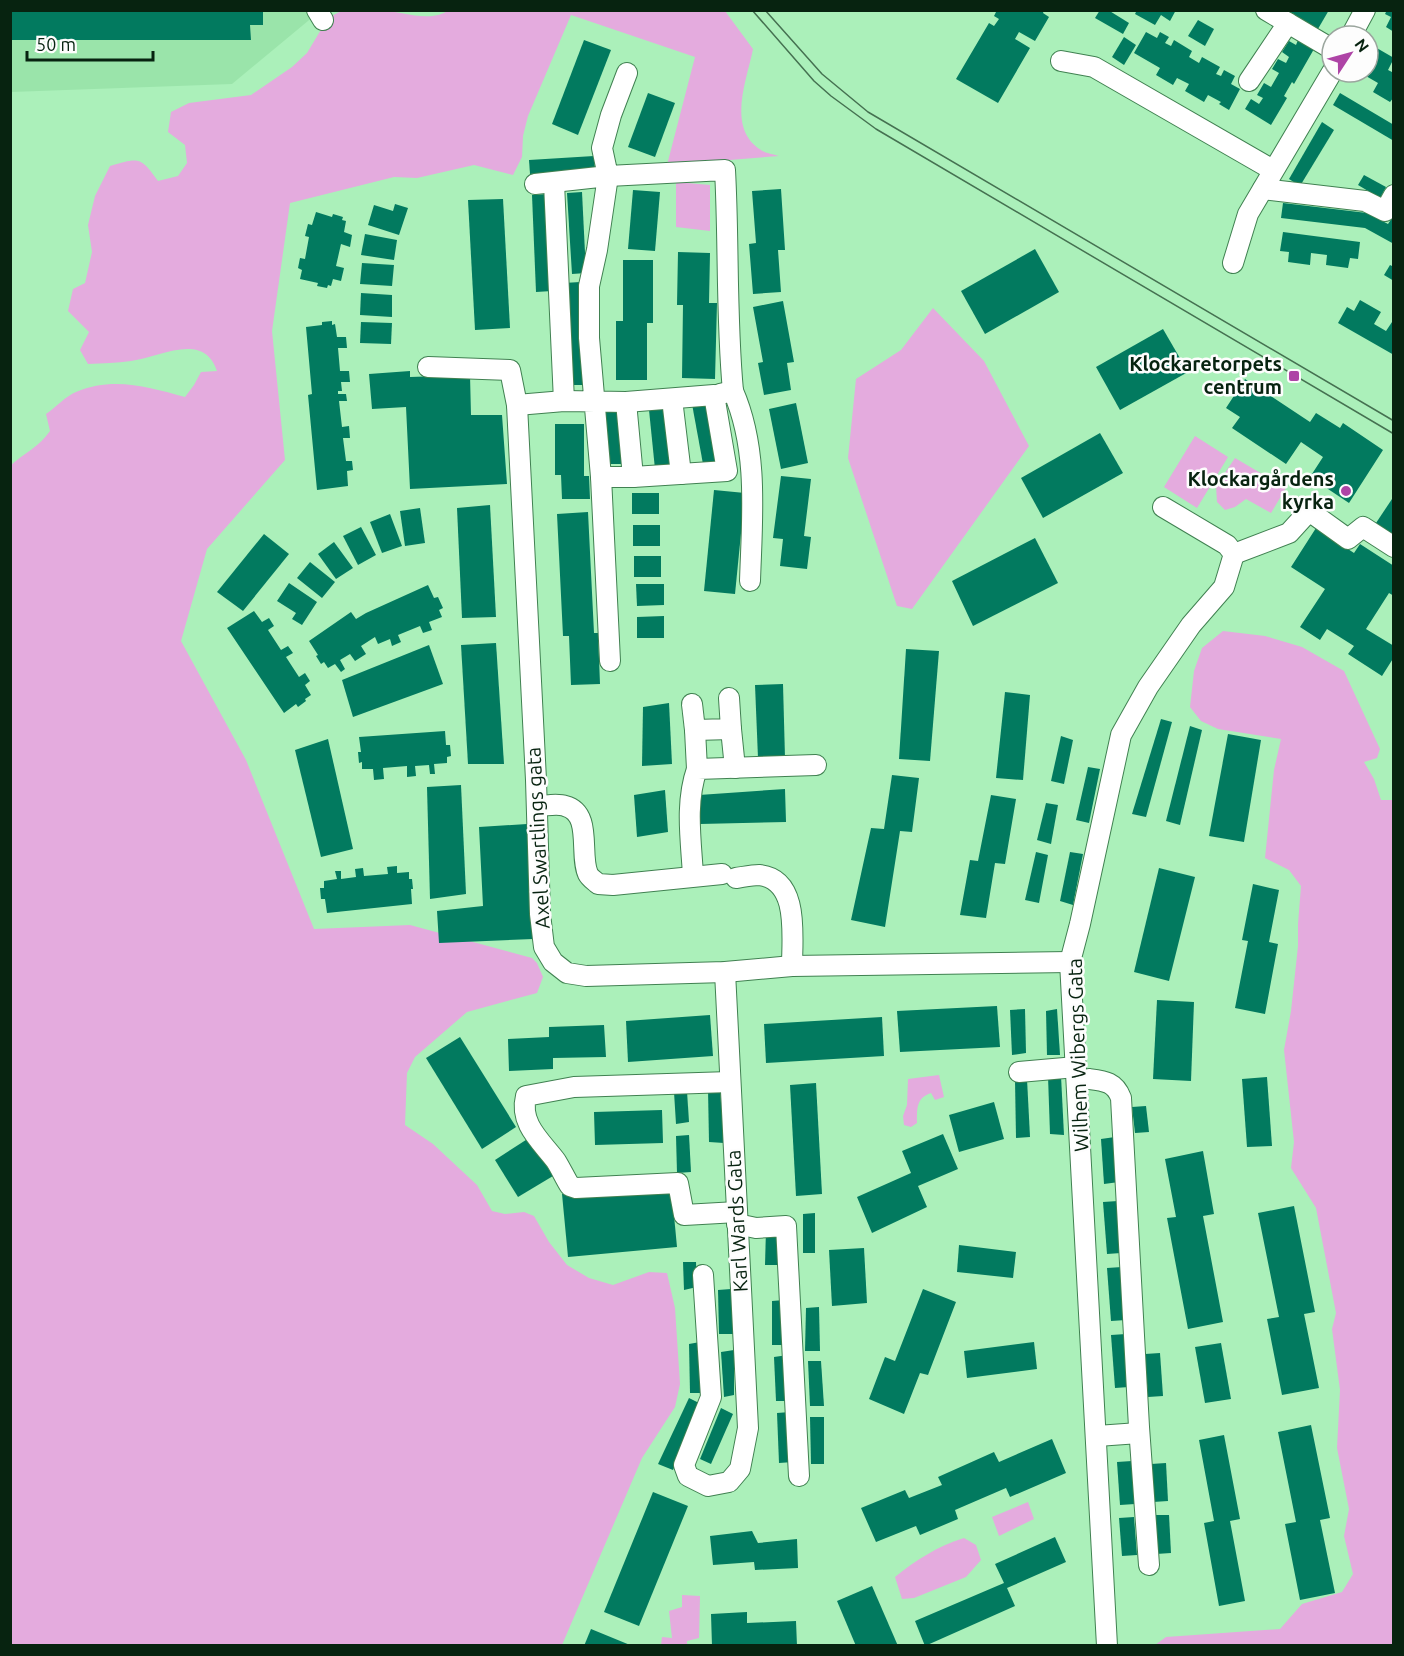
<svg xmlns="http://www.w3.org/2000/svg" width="1404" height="1656" font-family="Ubuntu,sans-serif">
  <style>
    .built { fill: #9ae4aa }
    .green { fill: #e4abde }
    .building { fill: #027a5f }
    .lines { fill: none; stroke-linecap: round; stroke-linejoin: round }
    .minor-casing { stroke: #408151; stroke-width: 22 }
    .minor { stroke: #fff; stroke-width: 20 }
    .tram { stroke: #457151; stroke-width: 1.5 }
    .poi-dot { fill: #ae44a6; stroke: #fdfdfd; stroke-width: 2 }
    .labels { text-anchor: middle; stroke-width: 5; stroke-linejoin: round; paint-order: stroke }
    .poi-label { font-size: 20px; font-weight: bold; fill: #072310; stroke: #fdfdfd; text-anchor: end }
    .street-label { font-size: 20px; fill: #072310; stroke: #fdfdfd }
  </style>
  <rect width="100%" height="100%" fill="#abf0ba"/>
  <polygon class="built" points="10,11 320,11 232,84 11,92"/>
  <g class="green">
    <path d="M 343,10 C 356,10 369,10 382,10 C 402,12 431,23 449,10 L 725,11 L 753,49 C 747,80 726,128 761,150 C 765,153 773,154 779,156 L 667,165 L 695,57 L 571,15 L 528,116 L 523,136 L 522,157 L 513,175 L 474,165 L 417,178 L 394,177 L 290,203 L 272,331 L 285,460 L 207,549 L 181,641 L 246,760 L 314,929 L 410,925 L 532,958 L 537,963 L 543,977 L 537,993 L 467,1012 L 415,1057 L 407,1073 L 405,1125 L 433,1144 L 477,1185 L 492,1211 L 505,1214 L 524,1212 L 534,1216 L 549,1242 L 567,1265 L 589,1278 L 613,1285 L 649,1272 L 667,1273 L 675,1308 L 680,1384 L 675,1407 L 642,1458 L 562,1645 L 11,1645 L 10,466 C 24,453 39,447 50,431 L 46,414 C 56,407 66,396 76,392 C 113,376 149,387 185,397 L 194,385 L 201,372 L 217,371 C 204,331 160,357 131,361 C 117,363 103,363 88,364 L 80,350 L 89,332 L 68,311 L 73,289 L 85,283 L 92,252 L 88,225 L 95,196 L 110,166 C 139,158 140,156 158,181 L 178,176 L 187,163 L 185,145 L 168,132 L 171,112 L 189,103 L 251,95 L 292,67 L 307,53 L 328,18 Z"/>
    <polygon points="676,182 710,185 710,231 676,227"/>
    <polygon points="933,308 984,361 1029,446 912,609 897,606 848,458 856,379 901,350"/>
    <polygon points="1195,436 1228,457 1197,508 1164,487"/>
    <polygon points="1235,458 1286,488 1271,513 1246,499 1235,507 1225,510 1217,502 1216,486"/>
    <polygon points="1223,631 1265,636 1302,647 1344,671 1380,749 1377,758 1364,762 1374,779 1381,800 1392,800 1393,805 1393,1645 1155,1645 1166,1637 1280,1629 1302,1604 1342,1592 1353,1574 1344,1536 1349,1509 1337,1448 1340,1390 1332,1329 1336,1313 1316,1208 1291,1168 1294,1142 1284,1050 1291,1011 1298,946 1298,924 1301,886 1289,870 1265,858 1274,770 1281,739 1218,729 1201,721 1190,707 1194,671 1202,648"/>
    <path d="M 939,1075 L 944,1097 L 935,1100 L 931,1093 C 916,1098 917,1109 917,1123 L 911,1127 L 904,1125 L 903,1116 L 907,1105 L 908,1079 Z"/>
    <polygon points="1028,1502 1034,1519 999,1536 992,1517"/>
    <path d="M 964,1538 L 976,1545 L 981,1560 L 966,1577 L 914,1598 L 902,1599 L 895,1577 C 916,1560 938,1546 964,1538 Z"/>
    <polygon points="682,1595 700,1596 699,1638 687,1641 687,1645 661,1645 662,1637 672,1638 669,1611 682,1607"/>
  </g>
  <g class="building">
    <polygon points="10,10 263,10 263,25 250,25 251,40 10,40"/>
    <polygon points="997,10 1044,10 1043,13 1049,17 1035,41 1019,32 1015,39 1030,48 998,103 956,79 989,23 994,26 999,19 994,16"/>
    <polygon points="1100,10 1108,10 1129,23 1123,34 1095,18"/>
    <polygon points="1137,10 1176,10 1170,21 1161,15 1155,25 1135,14"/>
    <polygon points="1277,10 1329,10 1315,34"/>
    <polygon points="1387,10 1394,10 1394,32 1386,27 1391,17 1385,14"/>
    <polygon points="1198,20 1214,29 1205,46 1188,36"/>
    <polygon points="1146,32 1157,38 1160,32 1169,37 1165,43 1171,46 1174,40 1192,51 1189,57 1199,63 1202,57 1220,67 1216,74 1221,76 1224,70 1235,76 1231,84 1240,89 1229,110 1219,104 1221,102 1208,95 1204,102 1185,91 1189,84 1177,78 1173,85 1156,75 1160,68 1134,53"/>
    <polygon points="1124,37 1136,45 1124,65 1112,57"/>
    <polygon points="584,40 611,50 578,135 552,124"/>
    <polygon points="1298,40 1314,49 1294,84 1292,82 1284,96 1287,98 1271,125 1245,109 1251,99 1259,104 1263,98 1257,95 1264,83 1271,87 1279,73 1272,69 1278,59 1286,63 1289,57 1282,52 1289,41 1296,45"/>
    <polygon points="1375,47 1394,58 1388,70 1394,73 1394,97 1390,102 1373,92 1378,83 1359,72 1368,72 1368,59"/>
    <polygon points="648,93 675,103 655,157 628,147"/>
    <polygon points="1340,93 1394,125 1394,141 1333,105"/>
    <polygon points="1322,122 1334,130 1300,186 1289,179"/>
    <polygon points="594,156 595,170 530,174 529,160"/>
    <polygon points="1364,175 1386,187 1380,198 1358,185"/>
    <polygon points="781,189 785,250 778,250 781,292 753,294 749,244 756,243 752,191"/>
    <polygon points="633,190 660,192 655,251 628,249"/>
    <polygon points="582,192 586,273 572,274 567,193"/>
    <polygon points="548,194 552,291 536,292 532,195"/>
    <polygon points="503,199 510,328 475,330 468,200"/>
    <polygon points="1283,203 1367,213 1388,224 1394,215 1394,244 1365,228 1281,218"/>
    <polygon points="395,204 408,208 399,235 368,225 374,205 393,211"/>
    <polygon points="316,212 332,217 333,214 343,217 342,220 346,221 344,232 352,235 350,247 341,244 336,266 344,268 341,281 333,279 331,286 328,285 327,288 317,286 318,283 300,279 302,270 298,268 300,258 305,259 309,237 305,236 308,224 312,225"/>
    <polygon points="1283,232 1360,242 1358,259 1350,258 1348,268 1326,265 1327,255 1311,253 1310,265 1288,262 1289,252 1280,251"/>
    <polygon points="365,234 397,240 394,260 361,255"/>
    <polygon points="1035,249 1059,292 985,334 961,291"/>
    <polygon points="678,252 710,253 709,303 717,303 715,379 682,378 683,305 677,305"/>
    <polygon points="623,260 653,260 653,323 647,323 647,380 616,380 616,321 623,321"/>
    <polygon points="362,263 394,265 392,286 360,284"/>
    <polygon points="1390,265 1394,267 1394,281 1384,275"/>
    <polygon points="580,282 584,385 569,385 564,283"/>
    <polygon points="361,293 392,295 392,317 360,315"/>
    <polygon points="1360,300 1381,312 1374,324 1386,331 1394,319 1394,355 1338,323 1347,307 1354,311"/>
    <polygon points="783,301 794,362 787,363 791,390 764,395 758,363 763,362 753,307"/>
    <polygon points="332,321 332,325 335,324 337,337 346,337 347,348 338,348 340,371 349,371 350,382 341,382 342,391 338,391 338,394 346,394 347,401 339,401 342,427 349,426 350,438 343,438 346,461 352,461 353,470 347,471 348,486 317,490 308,395 312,394 306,327 322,325 322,322"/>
    <polygon points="361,322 392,323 391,344 360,343"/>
    <polygon points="1163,329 1188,372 1120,410 1096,367"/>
    <polygon points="410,371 410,377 470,375 471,415 502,415 507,484 410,489 406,407 372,409 369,374"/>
    <polygon points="1245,379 1310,422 1316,413 1340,428 1343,423 1383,450 1349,503 1310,477 1323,457 1301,442 1286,464 1232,428 1240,417 1226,408"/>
    <polygon points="707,402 718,462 703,464 692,404"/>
    <polygon points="796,403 808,463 781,469 769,409"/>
    <polygon points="665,409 671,468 655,469 649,410"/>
    <polygon points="604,411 621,411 622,464 606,464"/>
    <polygon points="555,424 584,424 584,476 589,476 590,499 562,499 561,475 555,475"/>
    <polygon points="1100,433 1123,473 1043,518 1021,478"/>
    <polygon points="781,476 811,479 804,536 811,537 807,569 780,566 783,539 773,538"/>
    <polygon points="714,490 745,493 735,594 704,591"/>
    <rect x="632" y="493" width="27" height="21"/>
    <polygon points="1394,496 1394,535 1376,523"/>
    <polygon points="490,505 496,617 462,618 457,508"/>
    <polygon points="420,508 425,543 405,546 400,511"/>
    <polygon points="588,512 594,633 598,633 600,684 571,685 569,636 563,636 557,514"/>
    <polygon points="390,514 402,546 382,553 370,522"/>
    <rect x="633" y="525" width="27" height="21"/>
    <polygon points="361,527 376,555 358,565 343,536"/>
    <polygon points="1316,528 1354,553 1360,544 1394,566 1394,596 1389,593 1366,629 1394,646 1394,657 1382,676 1348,654 1354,646 1327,629 1320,640 1300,627 1325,589 1291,567"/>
    <polygon points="264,534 289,554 243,611 217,592"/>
    <polygon points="1035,538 1058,583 973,626 952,581"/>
    <polygon points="334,542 353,568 336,579 318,554"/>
    <rect x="634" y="556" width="27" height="21"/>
    <polygon points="310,562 335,582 322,598 297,578"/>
    <polygon points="289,583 317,602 302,625 292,619 296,613 277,601"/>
    <polygon points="636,584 664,584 664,605 637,606"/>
    <polygon points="428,585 434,598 438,597 443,608 439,610 442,617 429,622 432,630 423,633 420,626 398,635 401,642 392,646 390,639 378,644 375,637 361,646 366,654 355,661 350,654 340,660 345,669 341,672 335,664 328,668 324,662 321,664 316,656 318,655 309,641 351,612 356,619 366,613"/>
    <polygon points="254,611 262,622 269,618 274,626 268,630 281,650 288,646 293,653 286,657 299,677 305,673 310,681 305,685 311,695 305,699 306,701 298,707 296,704 284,713 227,628"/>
    <polygon points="664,616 664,638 637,638 637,617"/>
    <polygon points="496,643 504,764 468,764 461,645"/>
    <polygon points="429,645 443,684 353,717 342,680"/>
    <polygon points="906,649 939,651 930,761 899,759"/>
    <polygon points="783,684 785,758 758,758 755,685"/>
    <polygon points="1005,692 1030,695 1023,780 996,778"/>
    <polygon points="669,703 672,764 642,766 643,707"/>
    <polygon points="1161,719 1172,722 1146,817 1132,814"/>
    <polygon points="1190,726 1202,730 1180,825 1166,821"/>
    <polygon points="445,731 446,745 450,745 451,756 447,757 447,763 434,764 435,774 430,774 429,765 415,766 416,776 407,777 407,766 383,768 384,779 374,780 373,769 362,769 362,762 359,763 358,752 361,752 359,737"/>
    <polygon points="1228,734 1261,740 1244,842 1209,836"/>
    <polygon points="1061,736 1073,740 1064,784 1051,781"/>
    <polygon points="328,739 353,849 321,857 295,750"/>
    <polygon points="1088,767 1100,769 1089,823 1076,820"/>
    <polygon points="892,775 919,778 912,832 900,831 885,927 851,920 871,828 884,829"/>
    <polygon points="461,785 466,894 430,899 427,787"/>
    <polygon points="785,789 786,822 700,824 699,795"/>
    <polygon points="665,790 668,832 637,837 634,795"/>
    <polygon points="991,795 1016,799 1005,864 995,863 986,918 960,915 970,860 978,861"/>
    <polygon points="1046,803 1058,805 1051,844 1037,840"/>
    <polygon points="527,824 533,939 439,943 437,911 483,906 479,827"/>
    <polygon points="1036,852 1048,855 1039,903 1025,900"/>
    <polygon points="1070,852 1083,854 1073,905 1060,901"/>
    <polygon points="397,866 397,873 409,872 409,879 412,879 413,889 411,889 412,904 327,913 325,899 321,899 320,888 324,888 324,881 337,879 335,871 341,871 341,879 356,877 355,869 363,868 364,876 388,874 387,867"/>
    <polygon points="1159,868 1195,877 1169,981 1134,972"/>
    <polygon points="1253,884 1279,890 1269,942 1278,944 1265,1014 1235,1008 1248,941 1242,940"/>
    <polygon points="1157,1000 1194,1002 1191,1081 1153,1079"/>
    <polygon points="997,1006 1000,1047 900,1052 897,1011"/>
    <polygon points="1025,1009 1026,1053 1012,1055 1010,1010"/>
    <polygon points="1057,1009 1060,1055 1047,1055 1046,1011"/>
    <polygon points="710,1015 713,1056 628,1062 626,1021"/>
    <polygon points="882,1017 884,1056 766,1063 764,1024"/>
    <polygon points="604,1025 606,1057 553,1058 553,1069 509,1071 508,1039 549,1037 549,1027"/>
    <polygon points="460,1037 516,1127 482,1149 426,1058"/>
    <polygon points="1048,1076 1061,1076 1064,1135 1050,1134"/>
    <polygon points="1267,1077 1272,1146 1247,1147 1242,1079"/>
    <polygon points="1027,1079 1030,1137 1016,1138 1015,1080"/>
    <polygon points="816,1083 822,1194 796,1196 790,1085"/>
    <polygon points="708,1089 720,1089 724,1143 709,1142"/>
    <polygon points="687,1091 689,1122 676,1124 674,1092"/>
    <polygon points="994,1102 1004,1139 959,1152 949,1115"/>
    <polygon points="1146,1106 1149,1132 1135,1133 1132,1107"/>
    <polygon points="662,1110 663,1143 595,1145 594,1112"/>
    <polygon points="943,1134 958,1169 918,1186 927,1207 872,1233 857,1197 911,1173 902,1151"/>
    <polygon points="689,1135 691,1172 677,1173 676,1136"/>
    <polygon points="1115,1137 1119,1182 1104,1184 1101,1139"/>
    <polygon points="529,1138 553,1176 518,1197 495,1160"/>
    <polygon points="1203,1151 1214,1214 1203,1216 1223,1322 1188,1329 1167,1218 1176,1217 1165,1159"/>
    <polygon points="671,1184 677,1247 568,1257 562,1194"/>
    <polygon points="1118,1201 1121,1253 1107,1254 1103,1202"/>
    <polygon points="1294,1206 1315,1312 1304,1314 1319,1388 1282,1395 1267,1319 1279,1317 1258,1213"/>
    <polygon points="815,1213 815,1253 803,1253 803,1214"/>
    <polygon points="766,1229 782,1230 782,1265 765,1265"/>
    <polygon points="959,1245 1016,1252 1013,1278 957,1272"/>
    <polygon points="864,1248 867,1303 832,1306 829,1250"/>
    <polygon points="683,1262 696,1262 697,1287 684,1290"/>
    <polygon points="1122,1267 1126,1320 1111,1321 1107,1268"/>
    <polygon points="731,1289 733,1334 719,1334 718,1290"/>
    <polygon points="923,1289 956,1302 928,1375 920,1373 904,1414 869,1399 885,1357 895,1361"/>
    <polygon points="784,1300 787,1345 772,1345 772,1301"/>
    <polygon points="819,1307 820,1351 805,1351 806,1308"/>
    <polygon points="1126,1334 1129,1387 1115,1388 1111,1335"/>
    <polygon points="700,1342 704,1393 690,1393 689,1344"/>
    <polygon points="1034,1342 1037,1369 967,1378 964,1351"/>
    <polygon points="1221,1343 1231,1399 1205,1403 1195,1347"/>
    <polygon points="734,1350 734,1395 724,1397 721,1352"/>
    <polygon points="1160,1353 1163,1396 1148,1397 1145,1354"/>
    <polygon points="788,1355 790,1401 776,1401 774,1357"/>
    <polygon points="808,1361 821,1361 824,1406 810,1406"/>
    <polygon points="689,1398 701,1404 673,1470 658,1464"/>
    <polygon points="721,1408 733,1414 711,1464 700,1459"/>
    <polygon points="790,1412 793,1462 779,1463 777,1413"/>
    <polygon points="810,1417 824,1417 824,1464 811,1464"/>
    <polygon points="1311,1425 1330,1518 1320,1520 1335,1593 1300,1600 1285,1524 1296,1522 1278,1432"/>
    <polygon points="1224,1435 1240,1519 1230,1521 1245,1601 1219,1606 1204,1523 1214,1521 1199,1440"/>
    <polygon points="1052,1439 1066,1473 1010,1497 1006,1488 955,1510 958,1519 920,1535 916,1526 876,1542 861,1508 905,1490 909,1498 942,1485 938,1477 994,1452 999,1462"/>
    <polygon points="1132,1461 1135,1504 1120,1505 1117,1462"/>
    <polygon points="1166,1463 1168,1501 1153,1502 1151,1464"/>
    <polygon points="653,1492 688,1506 639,1626 604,1612"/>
    <polygon points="1154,1515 1169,1515 1171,1553 1156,1554"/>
    <polygon points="1134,1517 1137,1555 1122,1556 1119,1518"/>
    <polygon points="752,1531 758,1543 797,1539 798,1568 755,1570 754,1562 713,1565 710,1536"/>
    <polygon points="1055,1537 1066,1562 1007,1588 1015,1606 925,1646 915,1621 1004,1583 995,1564"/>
    <polygon points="872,1586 898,1646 856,1646 837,1601"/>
    <polygon points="747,1612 747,1623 796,1621 797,1646 712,1646 711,1614"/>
    <polygon points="591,1629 630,1645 630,1646 584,1646"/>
  </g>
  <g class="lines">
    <defs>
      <g id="minor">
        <polyline points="317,10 323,20"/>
        <polyline points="1266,10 1332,49"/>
        <polyline points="1351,36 1365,10"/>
        <polyline points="1061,61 1094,67 1273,170"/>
        <path d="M 627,73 L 611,115 L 602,148 L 608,176 L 725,170 C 729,243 726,317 733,391"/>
        <polyline points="1249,81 1288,23"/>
        <polyline points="554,183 564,401"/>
        <polyline points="1263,189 1365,201 1385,211 1394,195"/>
        <polyline points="1233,263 1248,214 1332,72"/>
        <polyline points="428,367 510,370 517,405 536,780 540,914 544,947 553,962 567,973 586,976 725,972 792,966 1070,962"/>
        <path d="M 720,394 L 733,391 C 759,450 752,518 750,581"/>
        <polyline points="672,399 681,474"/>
        <polyline points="626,402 633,477"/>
        <polyline points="517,405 564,401 626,402 714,395 727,471 633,477 601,477 589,338 589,286 597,250 608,176 535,184"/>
        <polyline points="601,477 610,661"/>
        <polyline points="1234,554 1289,533 1309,511 1348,539 1363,527 1394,547"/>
        <polyline points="692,704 695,730"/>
        <polyline points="731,729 735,768"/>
        <polyline points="697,769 695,730 731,729 729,698"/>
        <path d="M 537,806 C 546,806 557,803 565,806 C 593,813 579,855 588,874 C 590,878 595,881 598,884 L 613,885 L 722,874"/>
        <path d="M 693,875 C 691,840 685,803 697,769 L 816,765"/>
        <path d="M 736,878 C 743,877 752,875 759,875 C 800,879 792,937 792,966"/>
        <polyline points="1019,1072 1076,1067"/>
        <path d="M 1089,1079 C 1105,1081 1115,1082 1121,1098 L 1139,1427 L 1149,1565"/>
        <path d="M 730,1082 L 574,1087 L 526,1096 C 519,1124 541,1141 556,1161 C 561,1169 565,1178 570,1186 L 576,1188 L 678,1183 L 684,1215 L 737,1212"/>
        <polyline points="737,1224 756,1228 786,1226 799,1476"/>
        <polyline points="703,1275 711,1397 684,1465 688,1476 708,1486 729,1482 740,1469 748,1428 725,972"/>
        <polyline points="1097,1436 1139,1433"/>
        <polyline points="1107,1646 1070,962 1080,924 1121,735 1148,687 1191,625 1224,587 1234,554 1227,545 1163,507"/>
      </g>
    </defs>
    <use href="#minor" class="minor-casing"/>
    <use href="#minor" class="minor"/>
    <g class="tram">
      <polyline points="752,10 814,81 831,96 876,129 1394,434"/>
      <polyline points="765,10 822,74 868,112 1394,421"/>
    </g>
  </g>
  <g class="poi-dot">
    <rect x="1288" y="370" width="12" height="12" rx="3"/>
    <circle cx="1346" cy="491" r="6"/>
  </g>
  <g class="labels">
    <g class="poi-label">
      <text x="1282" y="371">Klockaretorpets<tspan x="1282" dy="23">centrum</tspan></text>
      <text x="1334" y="486">Klockargårdens<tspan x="1334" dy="23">kyrka</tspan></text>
    </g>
    <g class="street-label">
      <text transform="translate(538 838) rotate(-93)" y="7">Axel Swartlings gata</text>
      <text transform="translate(1078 1055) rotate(-92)" y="7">Wilhem Wibergs Gata</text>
      <text transform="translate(737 1221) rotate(-93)" y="7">Karl Wards Gata</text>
    </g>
  </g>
  <rect width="1404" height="1656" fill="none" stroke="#072310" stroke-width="24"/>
  <g transform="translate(1350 54) rotate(54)"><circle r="28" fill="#fdfdfd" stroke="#9ba69e" stroke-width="1.5"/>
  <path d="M0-4.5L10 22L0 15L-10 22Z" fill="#ae44a6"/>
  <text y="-9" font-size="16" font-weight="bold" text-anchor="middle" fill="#072310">N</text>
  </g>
  <path d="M27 51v9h126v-9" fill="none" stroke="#072310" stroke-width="3"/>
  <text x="36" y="51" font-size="18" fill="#072310" stroke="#fdfdfd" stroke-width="4.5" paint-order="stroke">50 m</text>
</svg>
